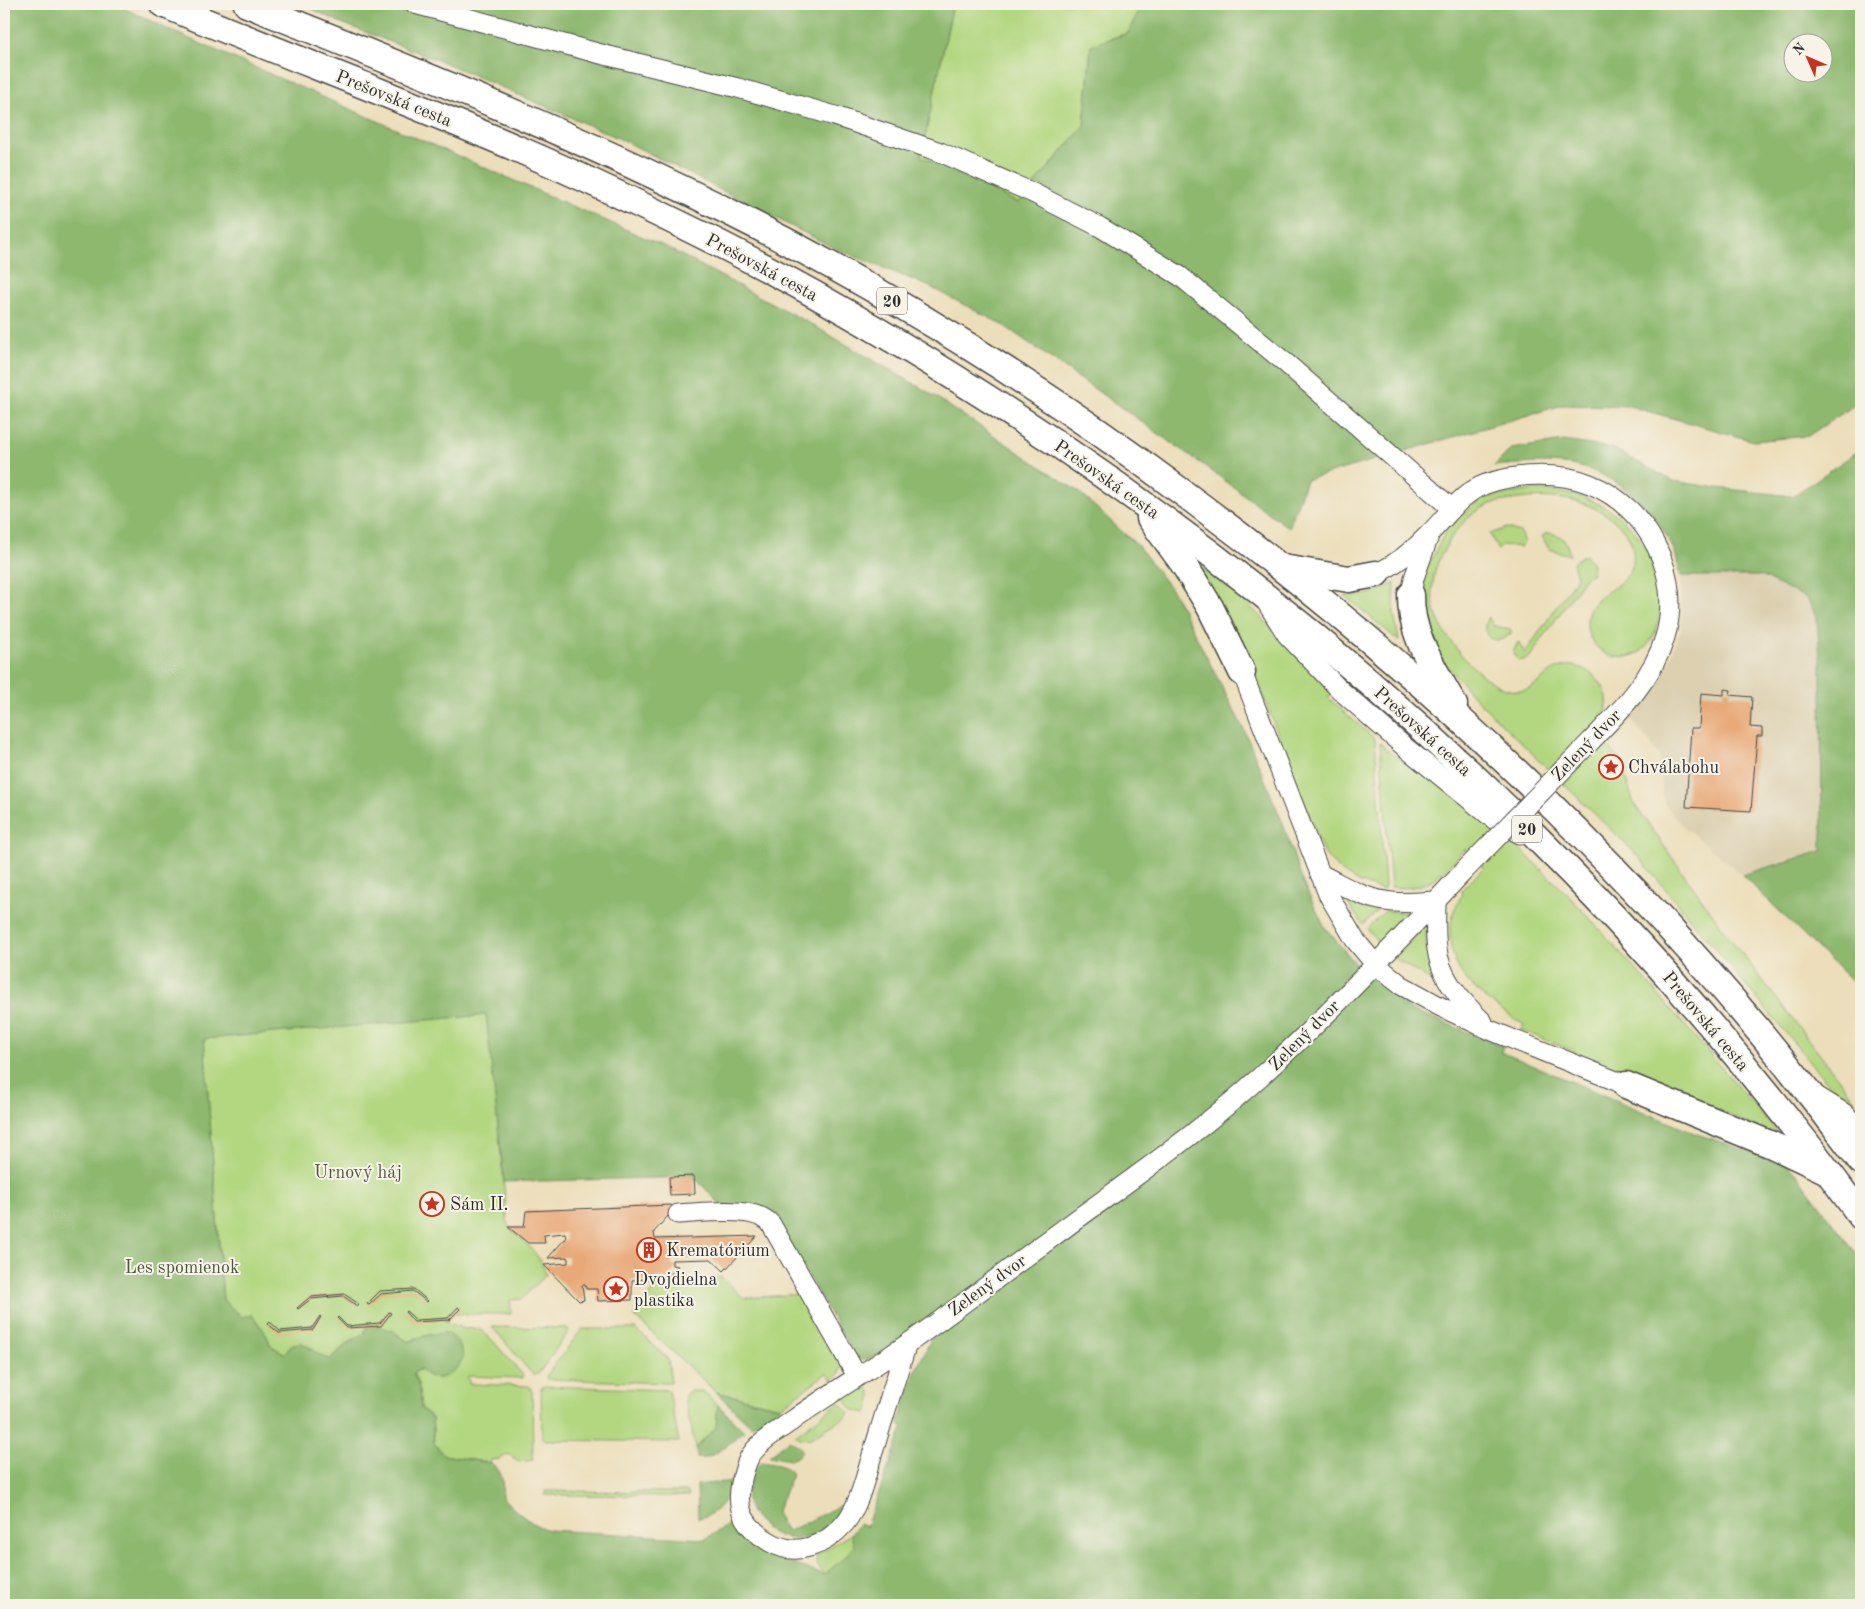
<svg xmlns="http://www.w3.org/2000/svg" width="1865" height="1609" font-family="'Old Standard TT',serif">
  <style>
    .built { fill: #dcd0b1 }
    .green { fill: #b2d780; stroke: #6e8156 }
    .forest { fill: #8db86e; stroke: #5c724c; fill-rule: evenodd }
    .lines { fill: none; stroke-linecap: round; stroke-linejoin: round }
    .stream { stroke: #74b3e7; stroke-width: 5 }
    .building { fill: #e8a877 }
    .minor-casing { stroke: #484640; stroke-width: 21 }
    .highway-casing { stroke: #484640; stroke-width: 29 }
    .minor { stroke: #fff; stroke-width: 19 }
    .highway { stroke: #fff; stroke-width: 26 }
    .minor-bridge-casing { stroke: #484640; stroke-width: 21; stroke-linecap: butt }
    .minor-bridge { stroke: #fff; stroke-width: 19 }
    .labels { text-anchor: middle; stroke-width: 4; stroke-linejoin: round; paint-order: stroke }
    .shield { fill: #f7f3e8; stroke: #686764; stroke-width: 1 }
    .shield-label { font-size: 16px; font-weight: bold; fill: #2b2b2b }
    .street-label { font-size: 18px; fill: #2b2b2b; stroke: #f7f3e8 }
    .poi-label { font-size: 18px; fill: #2b2b2b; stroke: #f7f3e8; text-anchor: start }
    .park-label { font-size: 18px; fill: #4d5640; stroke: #f7f3e8 }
  </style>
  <rect width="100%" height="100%" fill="#f7f3e8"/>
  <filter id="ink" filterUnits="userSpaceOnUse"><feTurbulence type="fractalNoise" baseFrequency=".02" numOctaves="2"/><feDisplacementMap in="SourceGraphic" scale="10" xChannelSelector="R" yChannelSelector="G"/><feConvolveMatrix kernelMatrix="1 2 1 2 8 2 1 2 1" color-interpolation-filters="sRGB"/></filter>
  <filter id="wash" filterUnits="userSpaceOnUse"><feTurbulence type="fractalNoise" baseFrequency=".0096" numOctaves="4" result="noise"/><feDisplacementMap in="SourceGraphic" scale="20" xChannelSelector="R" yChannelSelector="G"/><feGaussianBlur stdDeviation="1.12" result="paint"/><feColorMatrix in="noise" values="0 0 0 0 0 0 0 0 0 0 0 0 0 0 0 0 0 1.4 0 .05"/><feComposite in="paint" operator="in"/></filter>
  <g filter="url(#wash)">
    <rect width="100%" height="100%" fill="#ecdeba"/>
    <polygon class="built" points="1681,576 1760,576 1807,598 1817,618 1821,668 1822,851 1742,875 1682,825 1664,803 1659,755 1629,716 1653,689 1669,662 1681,629"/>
    <g class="green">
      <polygon points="955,4 1142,4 1128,33 1091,45 1084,126 1018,203 921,156 951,13"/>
      <path d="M 1533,490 C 1565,491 1595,497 1621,518 C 1636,530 1647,548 1654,565 C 1665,592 1665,646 1631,656 C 1620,659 1608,658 1599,649 C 1592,643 1587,634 1587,624 C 1586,595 1616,593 1629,573 C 1636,563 1634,546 1628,536 C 1603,499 1552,493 1512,500 C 1504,501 1495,502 1488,505 C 1469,513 1453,532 1444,550 C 1434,567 1430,587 1434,607 C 1440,636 1484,689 1516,691 C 1537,692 1544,671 1562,667 C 1584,661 1610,683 1607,706 C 1606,715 1598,723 1592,731 L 1620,759 L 1634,804 L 1726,933 L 1861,1108 L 1861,1116 L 1825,1080 L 1637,855 L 1475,698 L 1437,654 L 1426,635 L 1422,592 L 1427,568 L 1445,533 L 1458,518 L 1484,498 Z"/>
      <polygon points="1507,528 1520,532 1524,543 1520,547 1503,545 1498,550 1490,534"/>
      <path d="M 1548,533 C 1562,534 1567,541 1570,555 L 1549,549 L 1542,536 Z"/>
      <polygon points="1581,556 1586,556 1593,563 1592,573 1584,579 1529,658 1520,661 1514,656 1513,652 1518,642 1525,653 1577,577 1573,563"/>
      <path d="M 1202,568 L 1245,601 L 1285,641 L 1332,693 L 1328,698 L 1375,739 L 1385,886 L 1383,890 C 1357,884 1338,873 1323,851 L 1253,669 L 1200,572 Z"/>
      <path d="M 1395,583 L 1394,614 L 1399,641 L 1345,596 C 1365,597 1378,592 1395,583 Z"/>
      <path d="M 1488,617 L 1494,626 L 1510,629 L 1512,632 C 1496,650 1477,635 1488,617 Z"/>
      <path d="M 1380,743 L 1398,759 L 1404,754 L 1521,850 L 1569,896 L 1649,984 L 1771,1125 L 1776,1132 L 1774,1135 L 1717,1110 L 1521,1030 L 1524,1025 C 1492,1003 1451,981 1450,937 C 1450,920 1454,907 1463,894 L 1461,890 L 1484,868 L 1465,849 C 1442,873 1428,892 1391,887 Z"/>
      <polygon points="1342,895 1378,910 1363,925"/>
      <polygon points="1413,910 1380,944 1367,929 1385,911 1404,912"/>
      <path d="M 1427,924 C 1425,950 1428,966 1442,989 L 1395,958 Z"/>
      <path d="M 487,1015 L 508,1227 C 524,1241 541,1254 546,1275 L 522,1299 L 510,1300 L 511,1314 L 455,1314 L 449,1320 L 444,1321 L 464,1329 L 474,1328 L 481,1330 L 492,1340 L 522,1374 L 523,1378 L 468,1376 L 469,1384 L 529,1386 L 532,1391 L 533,1460 L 520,1462 L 508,1454 L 500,1459 L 491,1460 L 490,1463 L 444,1455 L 434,1443 L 432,1418 L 421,1408 L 418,1384 L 413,1373 L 421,1369 L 418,1337 L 409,1342 L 400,1337 L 394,1330 C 361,1334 355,1335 330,1359 L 321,1357 L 310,1347 L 293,1345 L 284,1353 L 271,1346 L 265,1332 L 242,1317 L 223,1300 L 204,1038 Z"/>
      <polygon points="721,1277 743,1298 803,1294 842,1367 838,1375 832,1380 827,1373 780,1407 716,1392 634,1316 659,1283"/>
      <polygon points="492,1327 567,1328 569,1331 538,1374 533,1375"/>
      <polygon points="582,1329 636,1329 668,1359 671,1383 547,1379 546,1376"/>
      <polygon points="544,1386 669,1390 679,1442 545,1440 542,1437 541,1388"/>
      <path d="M 861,1387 L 866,1387 C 875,1393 870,1404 867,1413 L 853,1410 L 845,1399 Z"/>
      <polygon points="689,1391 703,1391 718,1405 716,1427 696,1448 684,1397"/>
      <polygon points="840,1402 849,1413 846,1417 809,1439 800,1438 795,1435"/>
      <polygon points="545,1491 688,1492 689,1496 545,1495"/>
      <path d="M 851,1534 L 854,1546 L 846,1556 L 824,1575 C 818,1568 815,1563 817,1554 Z"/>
    </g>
    <g class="forest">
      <path d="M 4,4 L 116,4 L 167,29 L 666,247 L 809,323 L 928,392 L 1079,492 L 1139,547 L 1174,593 L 1245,732 L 1282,821 L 1303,883 L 1324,926 L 1360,969 L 1410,1009 L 1503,1046 L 1501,1052 L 1694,1133 L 1789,1165 L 1861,1260 L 1861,1605 L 4,1605 ZM 486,1015 L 504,1182 L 694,1177 L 722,1206 L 774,1217 L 855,1357 L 862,1360 L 868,1359 L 935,1331 L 916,1370 L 898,1424 L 904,1426 L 866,1527 L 859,1524 L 851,1534 L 854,1546 L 846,1556 L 824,1575 C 806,1568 784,1563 769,1551 C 755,1540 749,1527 731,1523 L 705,1539 L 548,1530 C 530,1524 515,1511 502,1497 C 503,1483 504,1470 490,1463 L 444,1455 L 434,1443 L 432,1418 L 421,1408 L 418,1384 L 413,1373 L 421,1369 C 436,1388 456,1374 464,1356 L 458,1342 L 449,1333 C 435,1333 422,1335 409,1342 C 390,1332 391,1325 366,1327 L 364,1334 L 352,1340 L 330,1359 C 318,1356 311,1347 300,1342 L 293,1345 L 284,1353 L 271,1346 L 265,1332 L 252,1315 L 242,1317 L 223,1300 L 204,1039 Z"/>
      <path d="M 301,4 L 955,4 L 951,13 L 921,156 L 1018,203 L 1084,126 L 1091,45 L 1128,33 L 1142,4 L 1861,4 L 1861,401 L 1808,436 L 1754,441 L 1629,406 L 1563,405 L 1306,480 L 1289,528 L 1209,469 L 1003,325 L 928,286 L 832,247 L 625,141 L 450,65 L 339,22 ZM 1792,42 L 1822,42 L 1822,72 L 1792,72 Z"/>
      <path d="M 1564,441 L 1612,448 L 1673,481 L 1718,488 L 1793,496 L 1861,449 L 1861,990 L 1742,875 L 1822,851 L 1821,668 L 1817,618 L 1807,598 L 1760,576 L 1681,576 C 1678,568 1677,558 1674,550 C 1656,510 1616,472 1571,465 C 1545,461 1520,464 1494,466 L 1511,449 Z"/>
      <polygon points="716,1392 780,1407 751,1426"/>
      <path d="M 718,1405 L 744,1431 C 733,1440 711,1462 697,1458 L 696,1448 L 716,1427 Z"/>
      <path d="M 789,1440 L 799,1446 L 802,1450 C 795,1465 782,1458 769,1456 Z"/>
      <path d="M 761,1462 C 771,1464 789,1464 792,1475 L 776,1513 L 787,1532 L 843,1504 C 829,1539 789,1551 761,1524 C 755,1518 749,1510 747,1501 C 746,1497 748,1490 749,1486 C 751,1475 753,1470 761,1462 Z"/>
      <path d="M 734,1481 C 730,1497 715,1517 698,1518 L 697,1485 Z"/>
    </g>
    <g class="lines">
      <polyline class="stream" points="408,1605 416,1601 432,1605"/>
    </g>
    <g id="blocks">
      <g class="building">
        <polygon points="1724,689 1731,690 1730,695 1752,697 1750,727 1762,728 1762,736 1757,736 1751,811 1686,807 1691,728 1699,728 1701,693 1724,695"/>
        <polygon points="694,1176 695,1194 670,1195 669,1177"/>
        <polygon points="671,1205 675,1208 654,1232 655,1239 757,1236 724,1271 711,1259 672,1260 672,1265 678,1266 667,1278 632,1280 632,1300 598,1301 597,1289 586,1289 585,1285 582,1285 584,1300 579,1301 544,1265 568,1263 568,1257 548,1258 564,1240 566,1239 565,1233 544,1235 545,1243 528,1243 508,1227 524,1227 526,1211"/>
        <polygon points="414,1289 428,1301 427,1302 413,1291 381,1294 369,1305 367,1304 380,1291"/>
        <polygon points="344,1294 359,1304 357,1306 343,1296 311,1299 298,1309 297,1308 310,1297"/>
        <polygon points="458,1307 460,1309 449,1320 414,1322 405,1312 406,1311 416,1320 448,1318"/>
        <polygon points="389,1312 391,1313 381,1326 347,1328 337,1318 338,1317 347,1326 380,1323"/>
        <polygon points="320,1316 321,1317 313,1330 279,1333 268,1324 270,1322 280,1331 312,1328"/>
      </g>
    </g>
  </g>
  <g filter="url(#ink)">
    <use href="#blocks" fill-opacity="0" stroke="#484640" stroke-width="1"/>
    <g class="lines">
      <defs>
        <g id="minor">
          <polyline points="415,4 597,53 738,88 835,116 940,152 1033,193 1100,227 1180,276 1287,364 1451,508"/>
          <path d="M 1376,574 C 1396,564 1415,549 1430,533 C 1448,515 1461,493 1486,484 C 1517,473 1560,472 1590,484 C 1649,508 1683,576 1665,637 C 1653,679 1619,712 1589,743"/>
          <polyline points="1411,595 1414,578 1429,536"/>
          <polyline points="1268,605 1287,635 1340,690 1406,748 1495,820 1520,834"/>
          <polyline points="1242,672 1328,894 1355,940 1375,964 1401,985 1441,1007 1490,1030 1626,1085"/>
          <path d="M 1320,874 C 1341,884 1362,898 1385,901 C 1402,904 1419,902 1436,901"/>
          <path d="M 1436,901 C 1436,920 1434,941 1439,959 C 1445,984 1465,1004 1483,1022"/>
          <polyline points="1815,1095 1844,1113 1861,1131"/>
          <path d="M 678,1214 C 703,1213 755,1205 771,1224 L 857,1376"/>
          <path d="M 907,1344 C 894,1383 882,1423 870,1462 C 864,1482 858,1507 845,1523 C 826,1545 797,1558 770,1542 C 746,1528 735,1511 741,1483 C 743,1475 745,1466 749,1458 C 758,1442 778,1431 793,1420 C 830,1393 870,1370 907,1344 C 956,1310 1002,1274 1050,1239 C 1097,1204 1146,1170 1192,1134 C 1292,1056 1378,962 1465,870"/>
        </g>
        <g id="highway">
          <path d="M 163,4 C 281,54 401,98 518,149 C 586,178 654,211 720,244 C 838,304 950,372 1059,445 C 1368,654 1642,914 1861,1216"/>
          <path d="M 247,4 C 413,70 579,136 739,217 C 899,297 1051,394 1194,501 C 1446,688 1674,908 1861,1161"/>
          <polyline points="1150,518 1183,563 1210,607 1242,672"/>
          <polyline points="1283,568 1349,579 1376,574"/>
          <path d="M 1411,595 C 1410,636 1435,670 1454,705"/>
          <polyline points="1626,1085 1772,1145 1823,1169"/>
        </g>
      </defs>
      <use href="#minor" class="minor-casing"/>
      <use href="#highway" class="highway-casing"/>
      <use href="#minor" class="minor"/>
      <use href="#highway" class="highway"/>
      <defs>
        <polyline id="minor-bridge" points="1465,870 1589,743"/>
      </defs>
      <use href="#minor-bridge" class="minor-bridge-casing"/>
      <use href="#minor-bridge" class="minor-bridge"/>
    </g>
  </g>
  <defs>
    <symbol id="sight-ring" viewBox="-11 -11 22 22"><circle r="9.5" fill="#f7f3e8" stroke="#c8321e" stroke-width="1.5"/><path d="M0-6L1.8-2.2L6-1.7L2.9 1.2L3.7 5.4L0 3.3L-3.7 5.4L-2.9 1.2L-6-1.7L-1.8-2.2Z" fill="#c8321e"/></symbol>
    <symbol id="building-ring" viewBox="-11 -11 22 22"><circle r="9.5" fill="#f7f3e8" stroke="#c8321e" stroke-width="1.5"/><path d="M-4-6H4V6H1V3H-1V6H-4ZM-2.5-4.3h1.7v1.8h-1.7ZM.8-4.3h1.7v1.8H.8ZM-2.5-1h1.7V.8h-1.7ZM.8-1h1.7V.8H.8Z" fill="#c8321e"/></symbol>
  </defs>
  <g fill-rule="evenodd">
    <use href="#sight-ring" x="1597" y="753" width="28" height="28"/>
    <use href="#sight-ring" x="418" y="1190" width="28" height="28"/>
    <use href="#building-ring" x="635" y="1236" width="28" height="28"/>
    <use href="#sight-ring" x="602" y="1275" width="28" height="28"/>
  </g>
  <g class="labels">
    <g class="shield">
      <rect x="877" y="287.5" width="30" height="27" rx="4"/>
      <rect x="1512" y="815.5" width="30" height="27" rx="4"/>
    </g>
    <g class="shield-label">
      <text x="892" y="307">20</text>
      <text x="1527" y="835">20</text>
    </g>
    <g class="street-label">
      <text transform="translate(394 98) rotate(22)" y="6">Prešovská cesta</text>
      <text transform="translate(762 267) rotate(28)" y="6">Prešovská cesta</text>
      <text transform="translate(1107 479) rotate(35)" y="6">Prešovská cesta</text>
      <text transform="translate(1423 731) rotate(42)" y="6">Prešovská cesta</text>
      <text transform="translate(1586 745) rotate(-46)" y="6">Zelený dvor</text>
      <text transform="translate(1706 1021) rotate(50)" y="6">Prešovská cesta</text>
      <text transform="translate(1304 1035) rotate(-45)" y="6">Zelený dvor</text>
      <text transform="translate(987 1285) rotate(-36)" y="6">Zelený dvor</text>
    </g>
    <g class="poi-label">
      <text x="1628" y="773">Chválabohu</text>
      <text x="450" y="1210">Sám II.</text>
      <text x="666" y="1256">Krematórium</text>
      <text x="634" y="1285">Dvojdielna<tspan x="634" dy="21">plastika</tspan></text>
    </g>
    <g class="park-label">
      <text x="358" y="1178">Urnový háj</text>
      <text x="182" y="1273">Les spomienok</text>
    </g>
  </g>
  <rect width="1865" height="1609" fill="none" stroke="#f7f3e8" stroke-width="20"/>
  <g transform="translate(1808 58) rotate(315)"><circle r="24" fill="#f7f3e8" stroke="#a5a39c"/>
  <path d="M0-4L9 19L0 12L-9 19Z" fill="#c8321e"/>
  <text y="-8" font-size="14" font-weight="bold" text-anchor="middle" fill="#2b2b2b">N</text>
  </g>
</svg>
